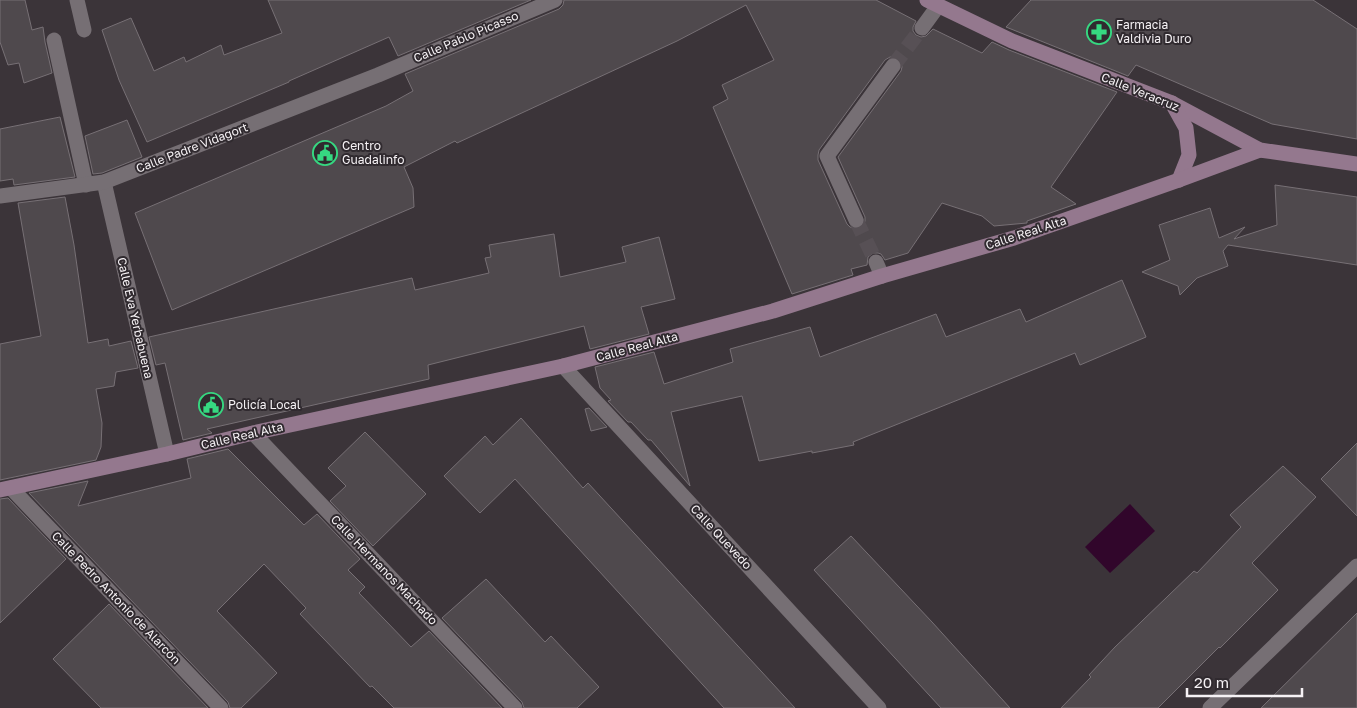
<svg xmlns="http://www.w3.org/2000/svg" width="1357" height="708" font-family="'Golos Text',sans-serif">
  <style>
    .water { fill: #31062b }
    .building { fill: #4f494d; stroke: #777075; fill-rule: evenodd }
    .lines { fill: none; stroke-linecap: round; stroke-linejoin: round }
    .street-tunnel { stroke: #575055; stroke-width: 15; stroke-dasharray: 15 8; stroke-linecap: butt }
    .street { stroke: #766f74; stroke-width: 15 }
    .secondary { stroke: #94788e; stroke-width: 15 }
    .labels { text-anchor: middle; stroke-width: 4; stroke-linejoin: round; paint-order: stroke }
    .poi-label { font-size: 12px; fill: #f6f2f5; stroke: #302a2f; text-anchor: start }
    .street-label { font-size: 12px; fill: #f6f2f5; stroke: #302a2f }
  </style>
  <rect width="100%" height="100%" fill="#3b3439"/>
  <polygon class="water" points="1130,504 1155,531 1110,573 1085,547"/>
  <g class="building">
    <polygon points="0,0 25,0 32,30 43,27 45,42 52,73 24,83 19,63 8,65 0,42"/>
    <polygon points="268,0 531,0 398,56 389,37 289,81 289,82 147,142 119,80 102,30 131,18 154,71 184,57 186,62 221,45 224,55 282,33"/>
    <path d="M 564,0 L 876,0 L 916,21 L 913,27 L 913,31 L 916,35 L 921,37 L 926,36 L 933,29 L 982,53 L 992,42 L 1009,50 L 1117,92 L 1051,187 L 1076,204 L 1027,221 L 1027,223 L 994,226 L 982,216 L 942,203 L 908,253 L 885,260 L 881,254 L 878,253 L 873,253 L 868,257 L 867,265 L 851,269 L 853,275 L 792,294 L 713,107 L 728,99 L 722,85 L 774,60 L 746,5 L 677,41 L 457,143 L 455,141 L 404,167 L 413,188 L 414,207 L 172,310 L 135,213 L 386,106 L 413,91 L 405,74 L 559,9 L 563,5 ZM 890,57 L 894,57 L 899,59 L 901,62 L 902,67 L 901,71 L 838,157 L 865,217 L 865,221 L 863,226 L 859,229 L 855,229 L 850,227 L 847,224 L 818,160 L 818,155 L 819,150 L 885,60 Z"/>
    <polygon points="1031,0 1313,0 1357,29 1357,139 1272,124 1136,65 1128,76 1006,27"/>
    <polygon points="60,117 75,177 14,185 13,179 0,181 0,129"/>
    <polygon points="127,120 142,157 102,173 93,174 85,136"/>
    <polygon points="1275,185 1357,197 1357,265 1228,245 1223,251 1228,266 1197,278 1180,295 1178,286 1142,272 1170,260 1159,225 1210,208 1219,238 1245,227 1234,239 1277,225"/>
    <polygon points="65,197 74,245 88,343 108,339 109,346 131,341 138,368 116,372 114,386 96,389 102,423 101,447 96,460 0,480 0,344 41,336 18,203"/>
    <polygon points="554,234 560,277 626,262 622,247 659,237 675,299 641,307 649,334 590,349 584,326 428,365 429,379 207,429 212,433 183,440 165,363 156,365 149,337 412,278 415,290 489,273 485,258 491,257 489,245"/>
    <polygon points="1122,280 1146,337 1080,365 1075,353 853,442 854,445 812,453 812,451 759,461 742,396 671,412 690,486 651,440 648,440 631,422 628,422 608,401 611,400 600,388 595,367 654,352 664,384 733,362 730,349 810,327 820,357 936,314 946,337 1020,309 1026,322"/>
    <polygon points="589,408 607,427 591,431 585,409"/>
    <polygon points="521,418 583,488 588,483 795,708 724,708 515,479 480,513 444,476 485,436 493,445"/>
    <polygon points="365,432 426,494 373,546 330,501 346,486 328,468"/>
    <polygon points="1357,443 1357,516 1321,479"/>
    <polygon points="228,449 304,525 317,514 360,559 348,570 365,587 359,593 411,647 429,631 502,708 394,708 372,686 370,687 300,614 306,608 264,564 217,611 277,673 241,708 230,708 228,702 29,493 88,481 78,506 191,478 187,459"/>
    <polygon points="1283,466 1316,497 1252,563 1278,590 1220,648 1219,647 1158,708 1061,708 1091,677 1089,675 1115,647 1194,571 1197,573 1241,527 1230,515"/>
    <polygon points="8,498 66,559 0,623 0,499"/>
    <polygon points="851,536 932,622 1010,708 941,708 814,570"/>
    <polygon points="486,579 545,642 551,636 599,687 577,708 524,708 522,702 442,618"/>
    <polygon points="109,604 208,708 101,708 53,659"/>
    <polygon points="1357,613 1357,708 1261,708"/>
  </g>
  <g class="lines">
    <g class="street-tunnel">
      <polyline points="893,66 922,28"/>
      <polyline points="856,220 876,262"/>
    </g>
    <g class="street">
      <polyline points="77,0 84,30"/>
      <polyline points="922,28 938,6"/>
      <polyline points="54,40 86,185"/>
      <polyline points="104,182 167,454"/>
      <polyline points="0,196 104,182 378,75 555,0"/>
      <polyline points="856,220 827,156 893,66"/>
      <polyline points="876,262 882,276"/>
      <polyline points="563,366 879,708"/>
      <polyline points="253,433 515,708"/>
      <polyline points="11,488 221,708"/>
      <polyline points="1210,708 1357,566"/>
    </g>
    <g class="secondary">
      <polyline points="927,0 1012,41 1172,103 1260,150 1357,164"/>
      <polyline points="1172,103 1186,128 1189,155 1179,180"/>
      <polyline points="0,490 167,454 253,433 563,366 773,311 882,276 1014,238 1179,180 1260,150"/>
    </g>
  </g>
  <defs>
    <symbol id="pharmacy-ring" viewBox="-11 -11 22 22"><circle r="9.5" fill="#302a2f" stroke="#36d881" stroke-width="1.5"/><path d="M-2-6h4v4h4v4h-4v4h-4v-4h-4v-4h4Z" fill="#36d881"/></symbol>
    <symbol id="civic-ring" viewBox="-11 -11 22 22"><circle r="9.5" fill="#302a2f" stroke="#36d881" stroke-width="1.5"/><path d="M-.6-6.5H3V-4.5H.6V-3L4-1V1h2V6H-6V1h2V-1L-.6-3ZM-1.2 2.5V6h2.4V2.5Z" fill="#36d881"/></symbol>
  </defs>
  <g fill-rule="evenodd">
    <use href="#pharmacy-ring" x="1085" y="18" width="28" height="28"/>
    <use href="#civic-ring" x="311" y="139" width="28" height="28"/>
    <use href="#civic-ring" x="197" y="391" width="28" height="28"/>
  </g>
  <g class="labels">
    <g class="poi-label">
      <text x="1116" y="29">Farmacia<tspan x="1116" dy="14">Valdivia Duro</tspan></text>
      <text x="342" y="150">Centro<tspan x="342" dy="14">Guadalinfo</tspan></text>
      <text x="228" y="409">Policía Local</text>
    </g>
    <g class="street-label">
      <text transform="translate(466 37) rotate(-23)" y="4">Calle Pablo Picasso</text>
      <text transform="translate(1140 92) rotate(22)" y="4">Calle Veracruz</text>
      <text transform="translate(192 148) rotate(-21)" y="4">Calle Padre Vidagort</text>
      <text transform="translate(1026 233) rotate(-18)" y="4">Calle Real Alta</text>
      <text transform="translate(135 318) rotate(77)" y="4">Calle Eva Yerbabuena</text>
      <text transform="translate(637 347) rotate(-15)" y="4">Calle Real Alta</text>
      <text transform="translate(242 436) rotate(-13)" y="4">Calle Real Alta</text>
      <text transform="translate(721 537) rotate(47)" y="4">Calle Quevedo</text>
      <text transform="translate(384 570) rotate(46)" y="4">Calle Hermanos Machado</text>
      <text transform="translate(116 598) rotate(46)" y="4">Calle Pedro Antonio de Alarcón</text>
    </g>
  </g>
  <path d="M1187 688v8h115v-8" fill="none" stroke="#f6f2f5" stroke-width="2.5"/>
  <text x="1194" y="688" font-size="15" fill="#f6f2f5" stroke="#302a2f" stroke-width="4" paint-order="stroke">20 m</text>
</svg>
